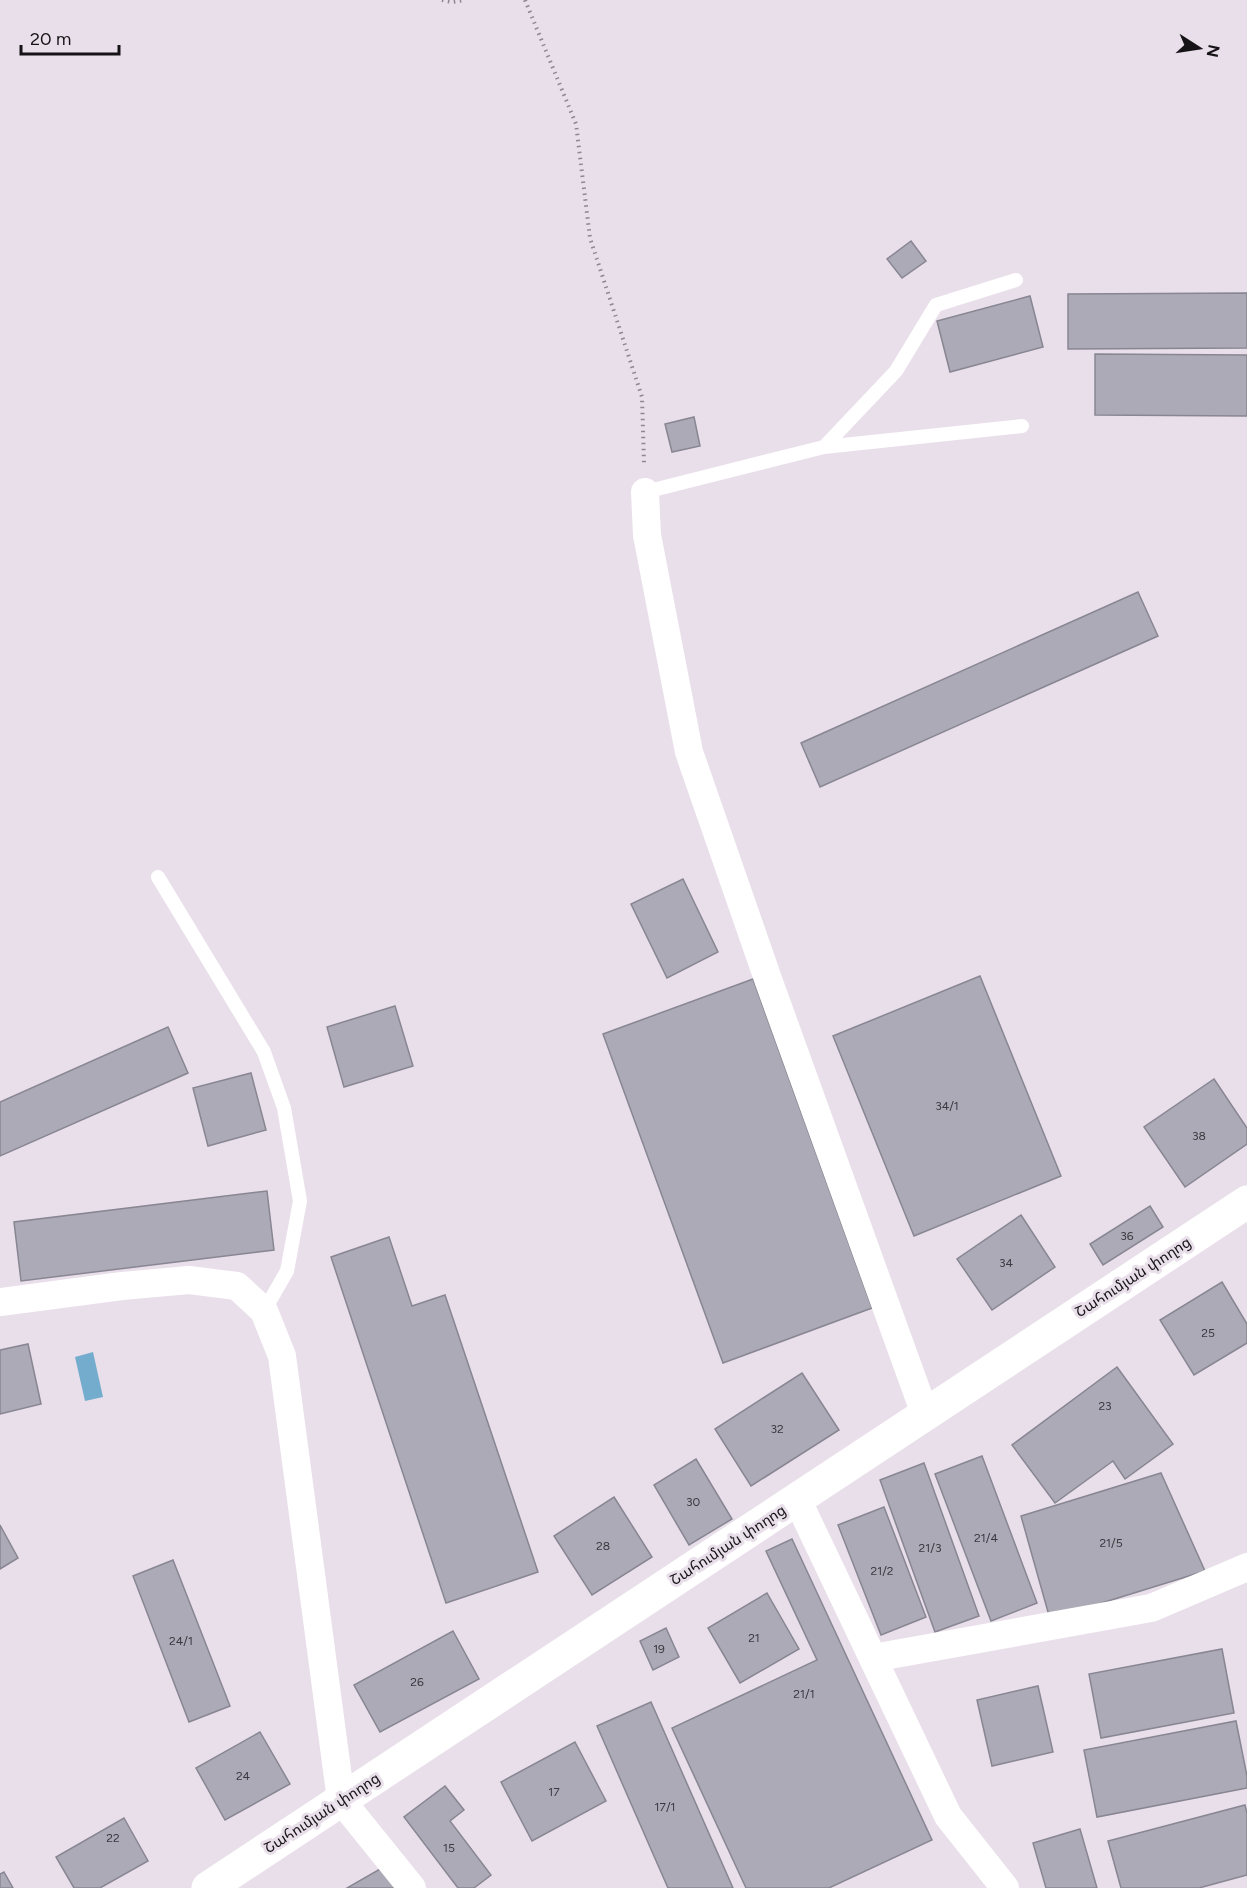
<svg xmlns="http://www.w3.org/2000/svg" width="1247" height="1888" font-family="Figtree,'Noto Sans Armenian',sans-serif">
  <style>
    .water { fill: #74accd }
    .building { fill: #abaab6; stroke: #888692; stroke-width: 1.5 }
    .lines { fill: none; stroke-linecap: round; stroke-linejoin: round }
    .path { stroke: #8e878f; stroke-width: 4; stroke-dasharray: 1.5 4.5; stroke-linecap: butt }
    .lane { stroke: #fff; stroke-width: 14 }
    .street { stroke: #fff; stroke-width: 28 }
    .secondary { stroke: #fff; stroke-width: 33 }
    .labels { text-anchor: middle; stroke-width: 6; stroke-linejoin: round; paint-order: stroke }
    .number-label { font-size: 12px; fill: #3b393f }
    .street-label { font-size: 15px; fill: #161317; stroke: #e9dfea }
  </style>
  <rect width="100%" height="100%" fill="#e9dfea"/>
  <polygon class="water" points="93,1352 103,1397 85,1401 75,1357"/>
  <g class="building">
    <polygon points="911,241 926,261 902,278 887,259"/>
    <polygon points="1247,293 1247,348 1068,349 1068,294"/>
    <polygon points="1030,296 1043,347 950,372 937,321"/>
    <polygon points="1095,354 1247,355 1247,416 1095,415"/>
    <polygon points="694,417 700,446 672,452 665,424"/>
    <polygon points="1138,592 1158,636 820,787 801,743"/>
    <polygon points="683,879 718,952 667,978 631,904"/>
    <polygon points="980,976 1061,1176 914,1236 833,1036"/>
    <polygon points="753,979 872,1308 723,1363 603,1034"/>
    <polygon points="395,1006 413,1066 344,1087 327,1027"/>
    <polygon points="168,1027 188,1073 0,1156 0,1102"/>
    <polygon points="251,1073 266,1130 208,1146 193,1088"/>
    <polygon points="1214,1079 1247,1128 1247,1144 1185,1187 1144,1127"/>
    <polygon points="267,1191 274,1250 21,1281 14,1222"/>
    <polygon points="1150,1206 1163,1227 1103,1265 1090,1244"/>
    <polygon points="1021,1215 1055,1267 992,1310 957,1259"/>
    <polygon points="389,1237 412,1306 445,1295 538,1572 446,1603 331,1257"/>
    <polygon points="1222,1282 1247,1324 1247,1343 1194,1375 1160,1320"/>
    <polygon points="28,1344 41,1404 0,1414 0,1350"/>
    <polygon points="1117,1367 1173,1444 1125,1479 1113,1461 1055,1503 1012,1445"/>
    <polygon points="802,1373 839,1430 751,1486 715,1429"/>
    <polygon points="982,1456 1037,1603 991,1621 935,1474"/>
    <polygon points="696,1459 732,1519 689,1545 654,1485"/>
    <polygon points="924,1463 979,1616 935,1632 880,1480"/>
    <polygon points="1161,1473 1205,1571 1050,1619 1021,1516"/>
    <polygon points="614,1497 652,1557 592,1595 554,1536"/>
    <polygon points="884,1507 926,1617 881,1635 838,1525"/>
    <polygon points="0,1525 18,1558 0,1569"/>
    <polygon points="792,1539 932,1840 829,1888 746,1888 672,1728 817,1660 766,1551"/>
    <polygon points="173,1560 230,1706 189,1722 133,1576"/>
    <polygon points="767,1593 799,1649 740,1683 708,1628"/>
    <polygon points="666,1628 679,1657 653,1670 640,1641"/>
    <polygon points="453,1631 479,1679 380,1732 354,1685"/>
    <polygon points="1222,1649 1234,1713 1101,1738 1089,1674"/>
    <polygon points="1038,1686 1053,1752 992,1766 977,1700"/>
    <polygon points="651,1702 733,1888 668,1888 597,1726"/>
    <polygon points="1236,1721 1247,1776 1247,1788 1097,1817 1084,1750"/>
    <polygon points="260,1732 290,1784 225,1820 196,1768"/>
    <polygon points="575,1742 606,1801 532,1841 501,1782"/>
    <polygon points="445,1786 464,1810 450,1821 491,1875 474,1888 458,1888 404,1817"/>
    <polygon points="1245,1805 1247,1813 1247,1875 1199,1888 1121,1888 1108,1841"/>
    <polygon points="124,1818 148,1861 100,1888 74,1888 56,1857"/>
    <polygon points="1080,1829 1097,1888 1046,1888 1033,1843"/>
    <polygon points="387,1865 400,1888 347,1888"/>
    <polygon points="4,1872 13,1888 0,1888 0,1874"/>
  </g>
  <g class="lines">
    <g class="path">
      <polyline points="442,0 452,2 465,0"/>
      <polyline points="525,0 576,124 590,238 642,397 644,463"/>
    </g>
    <g class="lane">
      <polyline points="824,447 896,371 936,305 1016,280"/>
      <polyline points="645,492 824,447 1022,426"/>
      <polyline points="158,877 264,1052 284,1108 300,1201 287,1271 264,1311"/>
    </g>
    <g class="street">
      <polyline points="645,492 647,535 689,752 769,982 925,1414"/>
      <polyline points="0,1302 122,1286 189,1280 237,1286 264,1311 282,1356 341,1800 412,1888"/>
      <polyline points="797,1499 948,1816 1005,1888"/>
      <polyline points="873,1658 1151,1608 1247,1567"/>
    </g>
    <polyline class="secondary" points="208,1888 1247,1202"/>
  </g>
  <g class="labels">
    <g class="number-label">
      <text x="947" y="1110">34/1</text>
      <text x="1199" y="1140">38</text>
      <text x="1127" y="1240">36</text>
      <text x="1006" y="1267">34</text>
      <text x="1208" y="1337">25</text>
      <text x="1105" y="1410">23</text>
      <text x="777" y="1433">32</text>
      <text x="693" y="1506">30</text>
      <text x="986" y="1542">21/4</text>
      <text x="1111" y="1547">21/5</text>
      <text x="603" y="1550">28</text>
      <text x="930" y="1552">21/3</text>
      <text x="882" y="1575">21/2</text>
      <text x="754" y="1642">21</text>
      <text x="181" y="1645">24/1</text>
      <text x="659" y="1653">19</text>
      <text x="417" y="1686">26</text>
      <text x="804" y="1698">21/1</text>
      <text x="243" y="1780">24</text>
      <text x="554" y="1796">17</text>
      <text x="665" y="1811">17/1</text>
      <text x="113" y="1842">22</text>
      <text x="449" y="1852">15</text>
    </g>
    <g class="street-label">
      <text transform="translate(1133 1277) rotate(-33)" y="5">Շահումյան փողոց</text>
      <text transform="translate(728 1545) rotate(-33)" y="5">Շահումյան փողոց</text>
      <text transform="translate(322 1813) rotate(-33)" y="5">Շահումյան փողոց</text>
    </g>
  </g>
  <g transform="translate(1199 48) rotate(102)" stroke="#e9dfea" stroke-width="4.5" paint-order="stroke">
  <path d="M0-4.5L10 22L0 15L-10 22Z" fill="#161317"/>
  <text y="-9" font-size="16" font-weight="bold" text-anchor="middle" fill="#161317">N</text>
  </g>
  <path d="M21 45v9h98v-9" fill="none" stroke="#161317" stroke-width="3"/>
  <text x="30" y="45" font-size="18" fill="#161317" stroke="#e9dfea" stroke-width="4.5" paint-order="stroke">20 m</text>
</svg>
